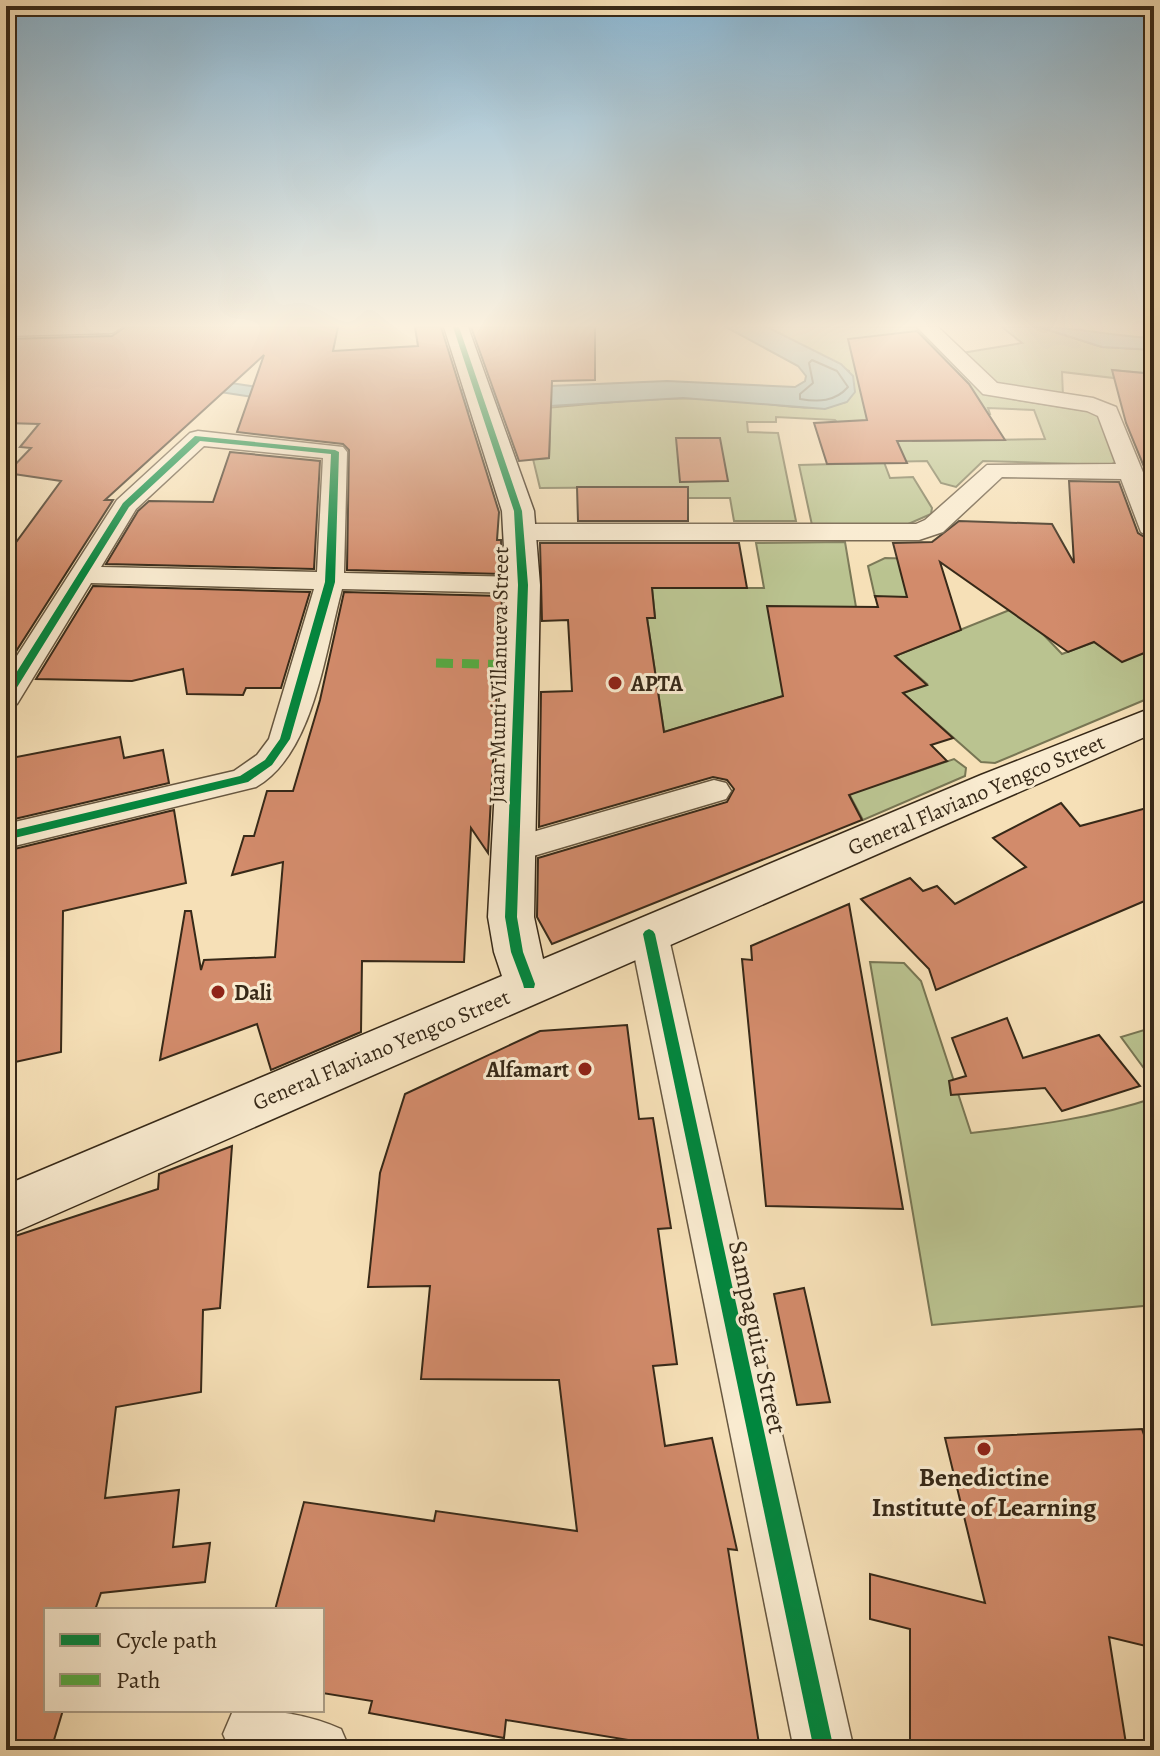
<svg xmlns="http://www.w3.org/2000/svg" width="1160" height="1756" font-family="Alegreya,serif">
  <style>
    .green { fill: #bac390; stroke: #787654; stroke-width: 2; fill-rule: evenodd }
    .water { fill: #9ebbb6; stroke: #758177; stroke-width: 2 }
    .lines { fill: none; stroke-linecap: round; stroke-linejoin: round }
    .shore { stroke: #6a7267; stroke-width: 2 }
    .building { fill: #d28b6b; stroke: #372918; stroke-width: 2 }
    .street-casing { stroke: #675740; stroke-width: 3 }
    .secondary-casing { stroke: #372918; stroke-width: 3 }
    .street { fill: #f9ebd0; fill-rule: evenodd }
    .secondary { fill: #f9ebd0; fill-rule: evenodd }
    .quiet { stroke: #55ab42; stroke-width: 9; stroke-dasharray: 17 9; stroke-linecap: butt }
    .cycleway-casing { stroke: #f9ebd0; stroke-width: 5 }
    .cycleway { fill: #00873e; fill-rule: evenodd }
    .poi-dot { fill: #8f2418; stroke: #f9ebd0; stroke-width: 3 }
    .labels { text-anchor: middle; stroke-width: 6; stroke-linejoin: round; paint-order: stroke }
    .street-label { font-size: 22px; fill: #372918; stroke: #f9ebd0 }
    .poi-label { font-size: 22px; font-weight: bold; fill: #372918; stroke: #f9ebd0; text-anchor: start }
    .near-street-label { font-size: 26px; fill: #372918; stroke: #f9ebd0 }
    .near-poi-label { font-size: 26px; font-weight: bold; fill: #372918; stroke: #f9ebd0 }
  </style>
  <rect width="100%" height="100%" fill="#f6e0b7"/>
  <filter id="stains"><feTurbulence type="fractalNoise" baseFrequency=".0025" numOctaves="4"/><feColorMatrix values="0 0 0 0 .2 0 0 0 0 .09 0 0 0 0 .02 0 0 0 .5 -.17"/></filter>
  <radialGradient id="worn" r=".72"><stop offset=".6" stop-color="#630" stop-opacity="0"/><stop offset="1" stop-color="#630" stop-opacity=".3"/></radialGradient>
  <g class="green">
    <path d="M 767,327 L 919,327 L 979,388 L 1012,399 L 1099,413 L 1117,462 L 1109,465 L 983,461 L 956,487 L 941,483 L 927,461 L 884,462 L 890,478 L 913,477 L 932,508 L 931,514 L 906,525 L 812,525 L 799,465 L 873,463 L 835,420 L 776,417 L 776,422 L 747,422 L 748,432 L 778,433 L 796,521 L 734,521 L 730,498 L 676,498 L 674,487 L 540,488 L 533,459 L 549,458 L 550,422 L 545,408 C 604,403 664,396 724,399 C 767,401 804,415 846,402 L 849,371 ZM 988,408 L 1034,410 L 1045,439 L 913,441 L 899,415 L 990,414 Z"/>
    <polygon points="1002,327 1039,327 1102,347 1154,350 1154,374 1113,370 1114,378 1062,372 1063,396 997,384 962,353 1022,343"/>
    <polygon points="845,542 856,607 833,607 783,696 664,732 647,618 655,617 652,588 764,588 756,543"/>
    <polygon points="885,558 923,559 934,597 875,597 868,566"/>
    <polygon points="1017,607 1062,654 1094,642 1123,661 1154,649 1154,696 995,763 981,762 903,693 927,684 895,656"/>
    <polygon points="954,759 966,768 965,776 863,820 832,762 896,779"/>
    <path d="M 870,962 L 904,963 L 921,981 L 971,1133 C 1033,1126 1094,1118 1154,1098 L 1154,1305 L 932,1325 Z"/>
    <polygon points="1154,1027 1154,1082 1121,1037"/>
  </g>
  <g class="water">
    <polygon points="726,327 767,327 841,364 853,376 855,392 847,402 825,409 683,398 468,411 272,400 194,388 6,386 224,382 277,390 432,391 667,381 795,387 805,381 806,376 798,366"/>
    <path d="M 1039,327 C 1078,327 1115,337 1154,338 L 1154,350 L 1102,347 Z"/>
  </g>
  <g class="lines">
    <path class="shore" d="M 812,360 L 837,371 L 848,387 C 835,402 818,402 800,399 L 800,394 L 813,383 L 809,363 Z"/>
  </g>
  <g class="building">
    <polygon points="125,327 338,327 333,351 418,346 415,327 441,327 499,512 497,540 501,540 502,574 347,570 349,450 343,444 237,432 264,355 105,500 113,500 6,667 6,556 61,481 7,473 31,448 20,447 39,424 6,423 6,339 112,336"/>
    <polygon points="471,327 595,327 595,380 552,381 549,458 519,461"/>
    <polygon points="917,331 969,384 1005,440 897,441 907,463 827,464 814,423 867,420 848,339"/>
    <polygon points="1112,370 1154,374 1154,491 1126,423"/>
    <polygon points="676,438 720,438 728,481 680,482"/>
    <polygon points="230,452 320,461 314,569 106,564 138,511 149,501 213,502"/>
    <polygon points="1069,481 1119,482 1138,533 1154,543 1154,649 1122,662 1094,642 1068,652 940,562 961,630 895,656 927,685 903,693 953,738 931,745 947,761 849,795 862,820 552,944 537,917 538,858 727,802 734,789 727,780 713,777 539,827 541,692 572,691 568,620 542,621 540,543 739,543 747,588 652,588 655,618 647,618 664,732 783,696 767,606 878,607 875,596 907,597 893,543 932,542 959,521 1052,524 1074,563"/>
    <polygon points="577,487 688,487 688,521 578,521"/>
    <polygon points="93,586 310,592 281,688 246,688 243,695 187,694 183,669 132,681 36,679"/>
    <polygon points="344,592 502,596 488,853 471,828 464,962 362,961 361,1032 271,1070 257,1024 160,1060 185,911 191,911 201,970 204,960 275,957 283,862 232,875 244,836 254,836 267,791 293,791 320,700"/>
    <polygon points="120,737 124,758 163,750 169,783 6,821 6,759"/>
    <polygon points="1061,803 1080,826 1154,806 1154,897 936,990 929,969 861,899 910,878 923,891 937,886 955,904 1026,867 993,838"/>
    <polygon points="174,810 186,883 63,911 61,1052 6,1064 6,851"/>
    <polygon points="849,904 903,1209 766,1206 742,959 752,960 751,946"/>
    <polygon points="1007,1018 1023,1058 1099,1035 1140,1086 1062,1111 1045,1088 951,1095 949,1081 966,1076 952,1038"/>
    <polygon points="627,1025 639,1119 653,1118 671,1228 658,1229 677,1364 653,1366 665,1446 712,1438 737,1550 728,1549 760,1750 641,1750 641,1742 506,1720 504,1738 369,1713 372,1701 322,1693 322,1610 275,1610 304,1502 434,1521 436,1511 577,1531 559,1380 421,1379 430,1286 368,1287 380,1173 405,1094 540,1031"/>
    <polygon points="232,1146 220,1308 203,1310 201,1392 116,1407 105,1498 179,1490 173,1547 210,1543 205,1582 101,1593 95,1610 46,1610 46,1710 63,1710 51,1750 6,1750 6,1239 158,1189 159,1174"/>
    <polygon points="804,1288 830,1402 797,1405 774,1294"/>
    <polygon points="1142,1429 1154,1464 1154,1648 1109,1637 1127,1750 910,1750 910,1629 870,1619 870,1574 985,1603 945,1438"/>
  </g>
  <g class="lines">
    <defs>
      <g id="street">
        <polygon points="6,327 122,327 112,333 6,336"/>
        <polygon points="917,327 938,327 997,383 1093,398 1116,407 1154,499 1154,540 1141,532 1121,479 1002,477 943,532 919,540 521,540 508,532 521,524 916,524 925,520 987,465 1116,464 1098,416 1087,411 983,394"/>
        <path d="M 198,431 L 343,447 L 347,452 L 344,573 L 523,577 L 533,579 L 537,585 L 533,591 L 523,593 L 342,589 C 325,651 314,754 256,787 L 6,848 L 6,824 L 234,771 L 257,755 L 269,739 L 314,589 L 91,583 L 17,704 L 6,706 L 6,673 L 117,500 L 190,433 ZM 204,446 L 323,458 L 317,572 L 101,567 L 136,509 Z"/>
        <polygon points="714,780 726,783 731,791 726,799 513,862 501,859 495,850 501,841"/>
        <polygon points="649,920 662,924 668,934 854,1750 794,1750 630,934 636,924"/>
        <path d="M 238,1710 C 275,1710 307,1714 341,1729 L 350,1750 L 230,1750 L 223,1734 L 232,1713 Z"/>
      </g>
      <polygon id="secondary" points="444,327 468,327 534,511 540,585 534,917 543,959 981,775 1154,707 1154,733 6,1236 6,1185 502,976 494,952 488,917 506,585 502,511"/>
    </defs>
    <use href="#street" class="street-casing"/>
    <use href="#secondary" class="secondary-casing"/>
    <use href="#street" class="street"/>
    <use href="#secondary" class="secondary"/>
    <polyline class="quiet" points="436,663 520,665"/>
    <defs>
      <g id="cycleway">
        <polygon points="453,327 459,327 522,511 528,585 517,917 523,952 535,984 534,988 524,988 523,984 511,952 505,917 518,585 514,511"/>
        <polygon points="195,436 335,450 339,452 335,582 290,739 272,765 248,782 6,840 6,832 240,776 265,760 280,739 325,582 331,454 200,441 129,507 11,697 6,700 6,689 123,503"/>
        <polygon points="649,929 653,931 655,934 834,1750 814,1750 643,934 645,931"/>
      </g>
    </defs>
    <use href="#cycleway" class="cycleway-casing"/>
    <use href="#cycleway" class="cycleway"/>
  </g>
  <linearGradient id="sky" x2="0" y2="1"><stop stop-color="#8ab7d4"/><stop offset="0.57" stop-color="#fbf1df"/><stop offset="1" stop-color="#fbf1df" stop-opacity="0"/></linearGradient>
  <rect width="1160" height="572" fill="url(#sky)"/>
  <g class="poi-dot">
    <circle cx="615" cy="683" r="8"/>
    <circle cx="218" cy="992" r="8"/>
    <circle cx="585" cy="1069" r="8"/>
    <circle cx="984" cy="1449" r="8"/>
  </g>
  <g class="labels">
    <g class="street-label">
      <text transform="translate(498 675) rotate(-89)" y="8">Juan Munti Villanueva Street</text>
      <text transform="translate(976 794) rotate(-23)" y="8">General Flaviano Yengco Street</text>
      <text transform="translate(381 1049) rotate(-23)" y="8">General Flaviano Yengco Street</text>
    </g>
    <g class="poi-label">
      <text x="631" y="691">APTA</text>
      <text x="234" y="1000">Dali</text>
      <text x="569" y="1077" text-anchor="end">Alfamart</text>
    </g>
    <g class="near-street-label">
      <text transform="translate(758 1337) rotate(78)" y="9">Sampaguita Street</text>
    </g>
    <g class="near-poi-label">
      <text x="984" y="1486">Benedictine<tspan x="984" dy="30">Institute of Learning</tspan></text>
    </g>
  </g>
  <rect width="1160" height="1756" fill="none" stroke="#f6e0b7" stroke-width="32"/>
  <rect x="8" y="8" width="1144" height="1740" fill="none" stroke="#372918" stroke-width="4"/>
  <rect x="16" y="16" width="1128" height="1724" fill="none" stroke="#372918" stroke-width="2"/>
  <rect x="44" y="1608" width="280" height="104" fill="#f9ebd0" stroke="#ab9d86" stroke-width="2"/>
  <rect x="60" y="1634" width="40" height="12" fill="#00873e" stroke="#ab9d86" stroke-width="2"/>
  <text x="116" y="1648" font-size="24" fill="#372918">Cycle path</text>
  <rect x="60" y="1674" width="40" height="12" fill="#55ab42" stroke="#ab9d86" stroke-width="2"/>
  <text x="116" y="1688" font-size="24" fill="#372918">Path</text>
  <rect width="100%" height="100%" filter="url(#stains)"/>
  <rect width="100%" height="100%" fill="url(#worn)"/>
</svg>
